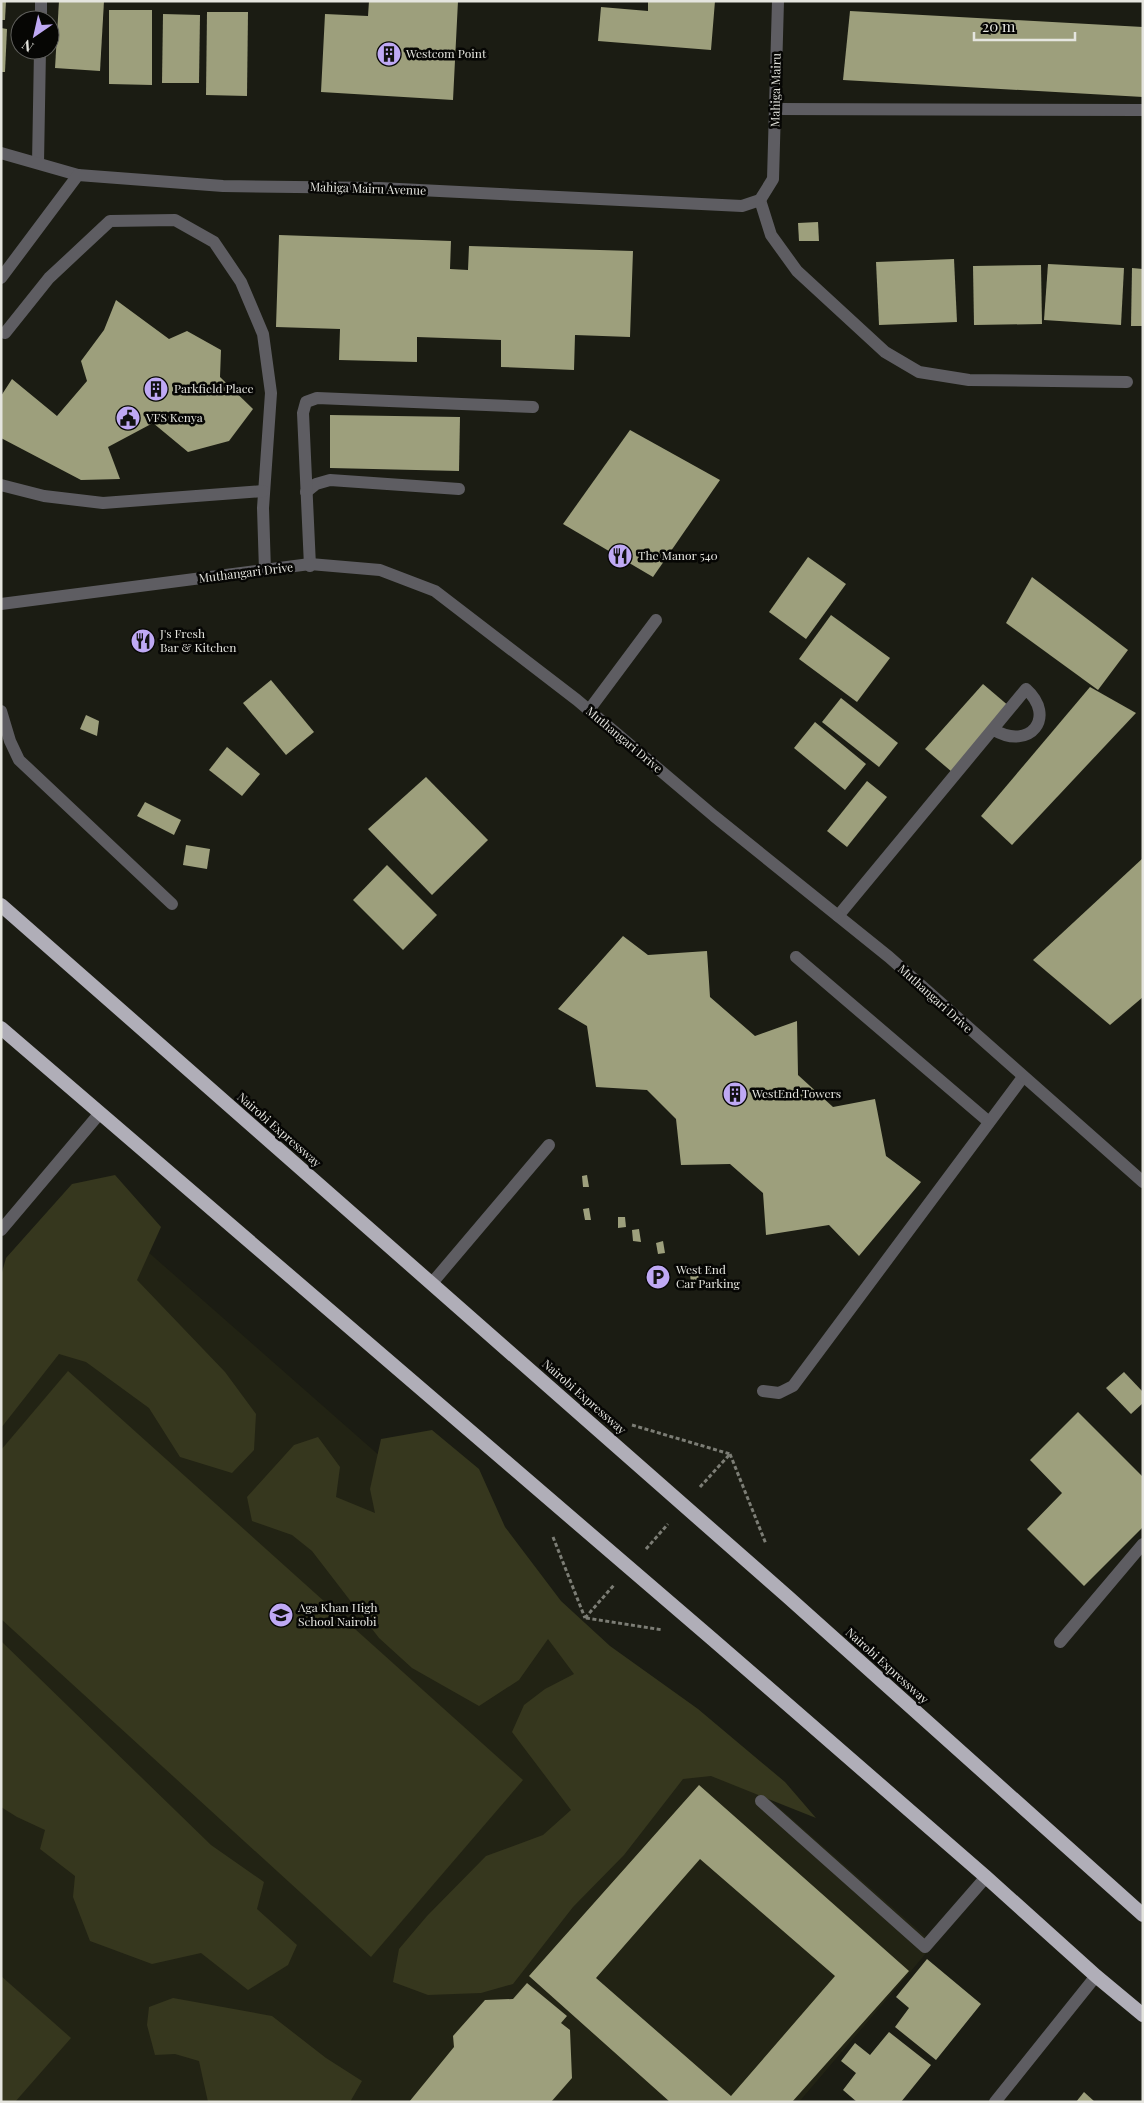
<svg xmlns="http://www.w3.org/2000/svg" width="1144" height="2103" font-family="'Playfair Display',serif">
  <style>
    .built { fill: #222314 }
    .green { fill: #36371e }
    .building { fill: #9d9f7c; fill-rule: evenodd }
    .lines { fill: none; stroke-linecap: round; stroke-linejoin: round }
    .path { stroke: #7c7d75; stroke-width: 3; stroke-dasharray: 4 2.5; stroke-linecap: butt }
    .service { stroke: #5e5d62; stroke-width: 12 }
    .minor { stroke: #5e5d62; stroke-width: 12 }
    .trunk { stroke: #b0aeb8; stroke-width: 14 }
    .labels { text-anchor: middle; stroke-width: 5; stroke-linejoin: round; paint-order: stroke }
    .poi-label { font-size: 12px; fill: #e5e5df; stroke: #060604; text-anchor: start }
    .street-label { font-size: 12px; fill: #e5e5df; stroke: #060604 }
  </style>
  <rect width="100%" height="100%" fill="#1b1c13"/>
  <polygon class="built" points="80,1192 934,1944 799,2102 1,2102 1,1285"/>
  <g class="green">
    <polygon points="115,1175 161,1227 137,1280 225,1372 256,1414 254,1450 232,1473 180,1457 149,1408 86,1362 59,1354 1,1428 1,1276 6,1258 72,1184"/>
    <polygon points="68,1371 523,1780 371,1957 1,1619 1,1450"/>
    <polygon points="432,1430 479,1469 505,1527 561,1601 610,1646 698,1709 785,1782 816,1818 711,1776 683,1779 624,1855 573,1907 513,1984 481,1993 428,1995 393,1982 399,1949 427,1916 486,1856 543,1835 571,1810 512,1732 524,1705 545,1689 574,1674 548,1639 519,1680 479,1706 412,1668 379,1638 312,1551 292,1535 252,1521 247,1497 294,1445 318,1437 340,1467 336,1497 375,1513 370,1489 381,1439"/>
    <polygon points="1,1641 211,1845 264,1882 257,1909 297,1945 288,1965 248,1990 201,1953 152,1964 90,1941 73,1897 75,1876 40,1849 45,1830 17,1817 1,1807"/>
    <polygon points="1,1976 71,2038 15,2102 1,2102"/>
    <polygon points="173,1998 272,2016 326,2058 362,2081 350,2102 208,2102 199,2061 175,2054 155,2055 147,2025 149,2007"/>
  </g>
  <g class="building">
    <polygon points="1,1 6,1 5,20 1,20"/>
    <polygon points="59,1 104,1 100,71 55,68"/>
    <polygon points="369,1 458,1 453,100 321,92 325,14 368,16"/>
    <polygon points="648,1 715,1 711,50 598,41 601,7 648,11"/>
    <polygon points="109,10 152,10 152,85 109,84"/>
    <polygon points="850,11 1143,27 1143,97 843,80"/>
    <polygon points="207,12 248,12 247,96 206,95"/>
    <polygon points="163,14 200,15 199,83 162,83"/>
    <polygon points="1,28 7,29 5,72 1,72"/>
    <polygon points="818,222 819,241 799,241 798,223"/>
    <polygon points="279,235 451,241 450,269 468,270 469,246 633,251 630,337 575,335 574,370 501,367 501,340 417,337 417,362 339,360 340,329 276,327"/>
    <polygon points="954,259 957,322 879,325 876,262"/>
    <polygon points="1048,264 1124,268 1121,325 1044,320"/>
    <polygon points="1041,265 1042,324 974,325 973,266"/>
    <polygon points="1132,268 1143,269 1143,326 1131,326"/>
    <polygon points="116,300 169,339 187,331 221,350 220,377 253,409 229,441 188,452 153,423 108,447 120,479 81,480 1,438 1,396 12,379 57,416 87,381 81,361 104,330"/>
    <polygon points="330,415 460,417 459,471 330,468"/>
    <polygon points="630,430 720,480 653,577 563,524"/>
    <polygon points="808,557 846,584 806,639 769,612"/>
    <polygon points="1032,577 1128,650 1098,690 1006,623"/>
    <polygon points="831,615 890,658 857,702 799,659"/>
    <polygon points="271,680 314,732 286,755 243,703"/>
    <polygon points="983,684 1010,707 952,772 925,749"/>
    <polygon points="1090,687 1136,713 1012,845 981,816"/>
    <polygon points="841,698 898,743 879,767 822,722"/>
    <polygon points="86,715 99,721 97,736 80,729"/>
    <polygon points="815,722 866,764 845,790 794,748"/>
    <polygon points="227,747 260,774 242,796 209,770"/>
    <polygon points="426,777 488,840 432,895 368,829"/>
    <polygon points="867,781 887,797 847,847 827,831"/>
    <polygon points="145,802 181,820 174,835 137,816"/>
    <polygon points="186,845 210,849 207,869 183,865"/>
    <polygon points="1143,858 1143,997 1110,1025 1033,960"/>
    <polygon points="387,865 437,915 403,950 353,900"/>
    <polygon points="623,936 648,955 707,951 710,997 755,1036 797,1021 798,1075 833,1107 875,1099 886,1156 921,1182 859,1256 829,1225 766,1235 763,1193 730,1164 681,1165 676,1119 647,1090 596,1087 587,1026 558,1009"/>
    <polygon points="587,1175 589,1187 583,1187 582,1176"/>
    <polygon points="589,1208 591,1220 585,1220 583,1209"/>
    <polygon points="618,1217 625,1217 626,1227 618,1228"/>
    <polygon points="639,1229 641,1242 633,1241 632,1230"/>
    <polygon points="663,1241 665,1253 658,1254 656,1243"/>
    <polygon points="697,1266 699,1280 691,1282 689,1267"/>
    <polygon points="1124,1372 1143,1392 1143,1403 1131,1414 1106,1388"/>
    <polygon points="1078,1412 1143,1477 1143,1527 1084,1586 1027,1529 1062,1493 1030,1460"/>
    <path d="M 699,1785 L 909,1971 L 792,2102 L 670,2102 L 529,1976 ZM 700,1859 L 835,1976 L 731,2096 L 596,1978 Z"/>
    <polygon points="927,1959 981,2004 936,2060 895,2027 909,2008 896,1997"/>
    <polygon points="527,1983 567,2016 561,2023 570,2030 572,2078 551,2102 409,2102 454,2047 453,2036 485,2000 513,1999"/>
    <polygon points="889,2032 931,2065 901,2102 857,2102 843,2090 856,2073 841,2061 855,2043 870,2055"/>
    <polygon points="1084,2092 1095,2102 1076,2102"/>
  </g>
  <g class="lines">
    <g class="path">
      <polyline points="632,1425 730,1454"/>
      <polyline points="730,1454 766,1544"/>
      <polyline points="700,1487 730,1454"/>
      <polyline points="553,1537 585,1618"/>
      <polyline points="646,1549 668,1524"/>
      <polyline points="585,1618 614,1585"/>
      <polyline points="586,1618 663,1630"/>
    </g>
    <g class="service">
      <polyline points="41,20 41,1"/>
      <polyline points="776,109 1143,110"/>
      <polyline points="38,163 40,50"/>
      <polyline points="760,200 771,235 797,271 885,352 919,372 969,380 1127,382"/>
      <polyline points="5,333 49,278 110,221 175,220 214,242 241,282 263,334 271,393 263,508 265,571"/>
      <polyline points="1,485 44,496 103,503 263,491"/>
      <polyline points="306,492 316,484 330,480 459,489"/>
      <polyline points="310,566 303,413 306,402 317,398 533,407"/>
      <polyline points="589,710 656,620"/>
      <polyline points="1,711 10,741 19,760 172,904"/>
      <path d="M 838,916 L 1026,689 C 1057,717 1030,751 994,730"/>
      <polyline points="796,957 989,1122"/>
      <polyline points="1,1230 100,1113"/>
      <polyline points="432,1283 549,1145"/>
      <polyline points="763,1391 779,1393 793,1386 1023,1077"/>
      <polyline points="1060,1642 1143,1544"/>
      <polyline points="761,1801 925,1947 986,1877"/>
    </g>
    <g class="minor">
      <polyline points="1,153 78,175"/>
      <polyline points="1,278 78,175 223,186 379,188 742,206 760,200 773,179 778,1"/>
      <polyline points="1,604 310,564 380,570 435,591 577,700 714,816 889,957 1143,1182"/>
      <polyline points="995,2102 1096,1976"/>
    </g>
    <g class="trunk">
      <polyline points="1,905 788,1597 1143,1915"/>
      <polyline points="1,1028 711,1638 986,1877 1096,1976 1143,2015"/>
    </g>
  </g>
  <defs>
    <symbol id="building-disc" viewBox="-11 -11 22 22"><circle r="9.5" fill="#bfa9f4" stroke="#060604"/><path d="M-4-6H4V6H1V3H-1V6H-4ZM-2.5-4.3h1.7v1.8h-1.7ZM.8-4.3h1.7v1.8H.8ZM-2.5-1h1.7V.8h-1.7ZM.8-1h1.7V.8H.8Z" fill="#111"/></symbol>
    <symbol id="civic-disc" viewBox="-11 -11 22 22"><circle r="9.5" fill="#bfa9f4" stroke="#060604"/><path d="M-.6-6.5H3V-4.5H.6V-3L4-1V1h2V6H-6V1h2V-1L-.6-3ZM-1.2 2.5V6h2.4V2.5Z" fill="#111"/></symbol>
    <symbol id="restaurant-disc" viewBox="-11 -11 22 22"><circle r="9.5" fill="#bfa9f4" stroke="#060604"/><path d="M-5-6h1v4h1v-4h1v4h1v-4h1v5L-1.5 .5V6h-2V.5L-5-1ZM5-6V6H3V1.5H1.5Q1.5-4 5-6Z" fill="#111"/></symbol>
    <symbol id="parking-disc" viewBox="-11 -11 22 22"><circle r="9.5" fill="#bfa9f4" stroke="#060604"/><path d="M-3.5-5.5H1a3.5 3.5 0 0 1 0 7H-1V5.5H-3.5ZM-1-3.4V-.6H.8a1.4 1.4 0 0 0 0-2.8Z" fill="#111"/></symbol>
    <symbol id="school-disc" viewBox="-11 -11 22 22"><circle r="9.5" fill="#bfa9f4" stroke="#060604"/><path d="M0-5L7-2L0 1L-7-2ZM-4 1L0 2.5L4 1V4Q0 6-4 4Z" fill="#111"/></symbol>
  </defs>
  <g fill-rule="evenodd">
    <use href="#building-disc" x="375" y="40" width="28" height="28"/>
    <use href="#building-disc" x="142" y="375" width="28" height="28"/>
    <use href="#civic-disc" x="114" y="404" width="28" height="28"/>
    <use href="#restaurant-disc" x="606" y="542" width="28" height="28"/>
    <use href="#restaurant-disc" x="129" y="627" width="28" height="28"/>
    <use href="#building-disc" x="721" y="1080" width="28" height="28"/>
    <use href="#parking-disc" x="644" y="1263" width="28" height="28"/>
    <use href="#school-disc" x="267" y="1601" width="28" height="28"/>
  </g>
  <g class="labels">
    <g class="poi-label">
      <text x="406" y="58">Westcom Point</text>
      <text x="174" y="393">Parkfield Place</text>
      <text x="146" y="422">VFS Kenya</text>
      <text x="638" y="560">The Manor 540</text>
      <text x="160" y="638">J's Fresh<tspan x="160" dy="14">Bar &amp; Kitchen</tspan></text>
      <text x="752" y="1098">WestEnd Towers</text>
      <text x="676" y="1274">West End<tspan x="676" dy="14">Car Parking</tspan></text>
      <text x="298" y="1612">Aga Khan High<tspan x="298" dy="14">School Nairobi</tspan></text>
    </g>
    <g class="street-label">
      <text transform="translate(776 90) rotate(-89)" y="4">Mahiga Mairu</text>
      <text transform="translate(368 189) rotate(2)" y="4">Mahiga Mairu Avenue</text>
      <text transform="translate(246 573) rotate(-7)" y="4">Muthangari Drive</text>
      <text transform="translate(624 740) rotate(40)" y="4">Muthangari Drive</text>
      <text transform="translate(935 999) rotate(42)" y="4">Muthangari Drive</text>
      <text transform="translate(279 1130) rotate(41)" y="4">Nairobi Expressway</text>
      <text transform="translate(584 1397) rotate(41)" y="4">Nairobi Expressway</text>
      <text transform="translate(887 1666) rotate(42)" y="4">Nairobi Expressway</text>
    </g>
  </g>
  <rect width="1144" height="2103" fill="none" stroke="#e5e5df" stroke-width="5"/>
  <g transform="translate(35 35) rotate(214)"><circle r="24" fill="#060604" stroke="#5f5f5c"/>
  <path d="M0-4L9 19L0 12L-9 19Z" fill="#bfa9f4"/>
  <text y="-8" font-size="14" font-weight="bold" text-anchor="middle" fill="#e5e5df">N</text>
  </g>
  <path d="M974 32v8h101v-8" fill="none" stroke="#e5e5df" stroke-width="2.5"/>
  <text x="982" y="32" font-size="15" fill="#e5e5df" stroke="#060604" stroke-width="4" paint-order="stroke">20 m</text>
</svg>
